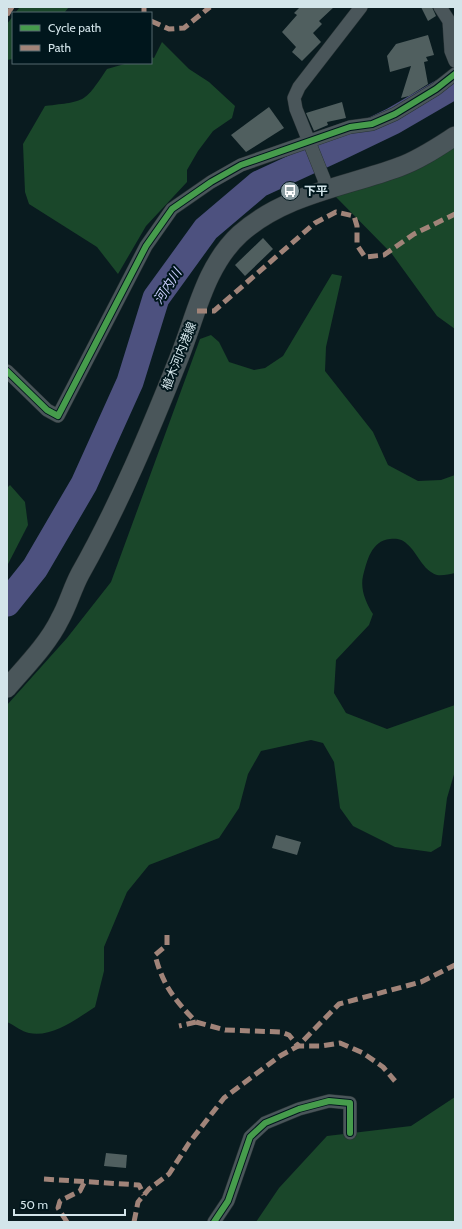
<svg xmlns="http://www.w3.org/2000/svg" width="462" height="1229" font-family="Cabin,'Noto Sans JP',sans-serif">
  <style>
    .forest { fill: #1a472a }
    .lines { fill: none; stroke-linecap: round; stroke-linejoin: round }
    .river { stroke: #4d517f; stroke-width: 27 }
    .building { fill: #505f5f }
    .minor-casing { stroke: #283335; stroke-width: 14 }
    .secondary-casing { stroke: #283335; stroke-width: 20 }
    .minor { stroke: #4a565a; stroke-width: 13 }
    .secondary { stroke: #4a565a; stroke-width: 19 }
    .quiet { stroke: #a18479; stroke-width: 5; stroke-dasharray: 10 5; stroke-linecap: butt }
    .cycleway-casing { stroke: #00161c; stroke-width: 8 }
    .cycleway { stroke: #469c4c; stroke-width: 6 }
    .labels { text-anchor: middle; stroke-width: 4; stroke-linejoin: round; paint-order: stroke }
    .poi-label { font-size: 12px; font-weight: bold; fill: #d3e5ea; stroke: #00161c; text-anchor: start }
    .street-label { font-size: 12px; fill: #d3e5ea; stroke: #00161c }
    .water-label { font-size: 13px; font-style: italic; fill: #c7cbfa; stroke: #00161c }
  </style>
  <rect width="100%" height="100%" fill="#091b1f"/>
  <g class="forest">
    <polygon points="20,7 69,7 64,13 15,13"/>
    <polygon points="13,16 13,59 7,60 7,24"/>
    <path d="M 162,42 L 189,69 L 209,82 L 235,106 L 232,118 L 213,131 L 198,151 L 187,170 L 187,182 L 146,226 L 118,274 L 97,247 L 29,204 L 25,192 L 23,144 L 45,106 C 87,101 84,103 107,69 L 128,63 L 151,63 L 151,57 L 154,58 Z"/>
    <polygon points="455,147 455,329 437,316 392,254 336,197"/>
    <path d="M 332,274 L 342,276 L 326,347 L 325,371 L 373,432 L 388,465 L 418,481 L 441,480 L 455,475 L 455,573 C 450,574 442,576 437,575 C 422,570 418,553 407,544 C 403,539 396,538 390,539 C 371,541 367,561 363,576 C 360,589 366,603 373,614 L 369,625 L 336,660 L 334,693 L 346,713 L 387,729 L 455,705 L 455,771 L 447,798 L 441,846 L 431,852 L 395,847 L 353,826 L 340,808 L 334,762 L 323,743 L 311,740 L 261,751 L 248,774 L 239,808 L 219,838 L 149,865 L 127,892 L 104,947 L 104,971 L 95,1007 C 78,1018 52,1038 29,1033 C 22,1032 14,1025 7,1022 L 7,705 L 67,638 L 111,582 L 200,339 L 211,335 L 219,342 L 229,362 L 254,370 L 265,368 L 283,356 Z"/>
    <polygon points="10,485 25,502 28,525 7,566 7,488"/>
    <polygon points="455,1097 455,1222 256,1222 279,1188 327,1136 411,1126"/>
  </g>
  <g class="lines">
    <polyline class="river" points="7,603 35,568 84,484 130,382 156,298 206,229 259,184 337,148 393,121 455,85"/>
  </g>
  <g class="building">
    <polygon points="300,7 334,7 319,21 322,24 313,33 321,42 302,61 292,52 296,47 282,32 297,15 294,13"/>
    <polygon points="421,7 432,7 436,16 428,21"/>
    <polygon points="428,35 434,55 426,57 428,61 424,62 428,84 409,96 401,98 411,66 390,72 387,56 396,44"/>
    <polygon points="342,102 346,118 327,122 328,125 314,131 306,113"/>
    <polygon points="269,107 284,128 246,152 231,135"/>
    <polygon points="263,238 273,249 245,276 235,265"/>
    <polygon points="276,835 301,842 297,855 272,848"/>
    <polygon points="106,1153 127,1155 126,1168 104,1166"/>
  </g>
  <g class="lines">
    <defs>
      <g id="minor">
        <polyline points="440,7 449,21 451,51 455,61"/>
        <polyline points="326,190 324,179 296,109 294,98 299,87 361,7"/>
        <polyline points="7,371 47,410 58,416 146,246 172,209 211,182 241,165 350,127 372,124 395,114 436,89 455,74"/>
        <polyline points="214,1222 228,1201 250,1137 265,1123 299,1109 329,1101 350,1103 350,1133"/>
      </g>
      <path id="secondary" d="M 7,688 C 25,667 48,644 60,619 C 68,605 72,589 80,574 C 119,505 150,431 179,358 C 196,316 205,266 240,234 C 285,194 345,187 399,167 C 419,160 438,147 455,136"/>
    </defs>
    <use href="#minor" class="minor-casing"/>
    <use href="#secondary" class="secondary-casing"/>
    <use href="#minor" class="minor"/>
    <use href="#secondary" class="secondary"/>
    <g class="quiet">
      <polyline points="144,13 144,7"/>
      <polyline points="7,15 12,7"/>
      <polyline points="151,21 169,29 184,28 210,7"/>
      <polyline points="197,311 214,311 315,223 336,212 354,216 357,226 357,245 365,257 384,255 414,234 455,214"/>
      <path d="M 167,935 L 167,945 L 155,955 C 163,986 175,1000 196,1022 L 179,1026"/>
      <polyline points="196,1022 225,1030 281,1032 289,1035 298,1046 321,1046 340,1043 363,1053 383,1067 395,1081"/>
      <polyline points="44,1179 139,1185 144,1195"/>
      <polyline points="67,1222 58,1208 60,1201 80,1191 85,1181"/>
      <polyline points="134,1222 138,1202 149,1189 169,1174 189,1143 224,1098 280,1056 298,1046 339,1004 421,982 455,965"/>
    </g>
    <defs>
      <g id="cycleway">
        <polyline points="7,371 47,410 58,416 146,246 172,209 211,182 241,165 350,127 372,124 395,114 436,89 455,74"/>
        <polyline points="214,1222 228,1201 250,1137 265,1123 299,1109 329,1101 350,1103 350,1133"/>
      </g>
    </defs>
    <use href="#cycleway" class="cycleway-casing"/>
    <use href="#cycleway" class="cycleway"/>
  </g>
  <defs>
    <symbol id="bus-disc" viewBox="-11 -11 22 22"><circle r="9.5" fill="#8c9ea3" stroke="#00161c"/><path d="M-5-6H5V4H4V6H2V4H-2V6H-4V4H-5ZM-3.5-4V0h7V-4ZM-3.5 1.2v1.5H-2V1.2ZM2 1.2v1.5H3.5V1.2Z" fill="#fff"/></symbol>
  </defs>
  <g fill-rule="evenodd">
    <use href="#bus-disc" x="279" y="180" width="22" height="22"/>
  </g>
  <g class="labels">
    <g class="poi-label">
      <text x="304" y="195">下平</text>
    </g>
    <g class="street-label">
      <text transform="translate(179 356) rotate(-68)" y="4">植木河内港線</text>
    </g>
    <g class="water-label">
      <text transform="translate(167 286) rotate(-57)" y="5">河内川</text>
    </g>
  </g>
  <rect width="462" height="1229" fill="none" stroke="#d3e5ea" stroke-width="16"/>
  <rect x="12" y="12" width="140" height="52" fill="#00161c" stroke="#54696e"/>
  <rect x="20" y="25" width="20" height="6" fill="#469c4c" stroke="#54696e"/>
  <text x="48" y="32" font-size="12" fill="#d3e5ea">Cycle path</text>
  <rect x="20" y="45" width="20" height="6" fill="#a18479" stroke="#54696e"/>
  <text x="48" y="52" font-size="12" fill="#d3e5ea">Path</text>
  <path d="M14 1209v6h111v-6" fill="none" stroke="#d3e5ea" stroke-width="2"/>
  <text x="20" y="1209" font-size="12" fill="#d3e5ea" stroke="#00161c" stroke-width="3" paint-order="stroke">50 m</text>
</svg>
